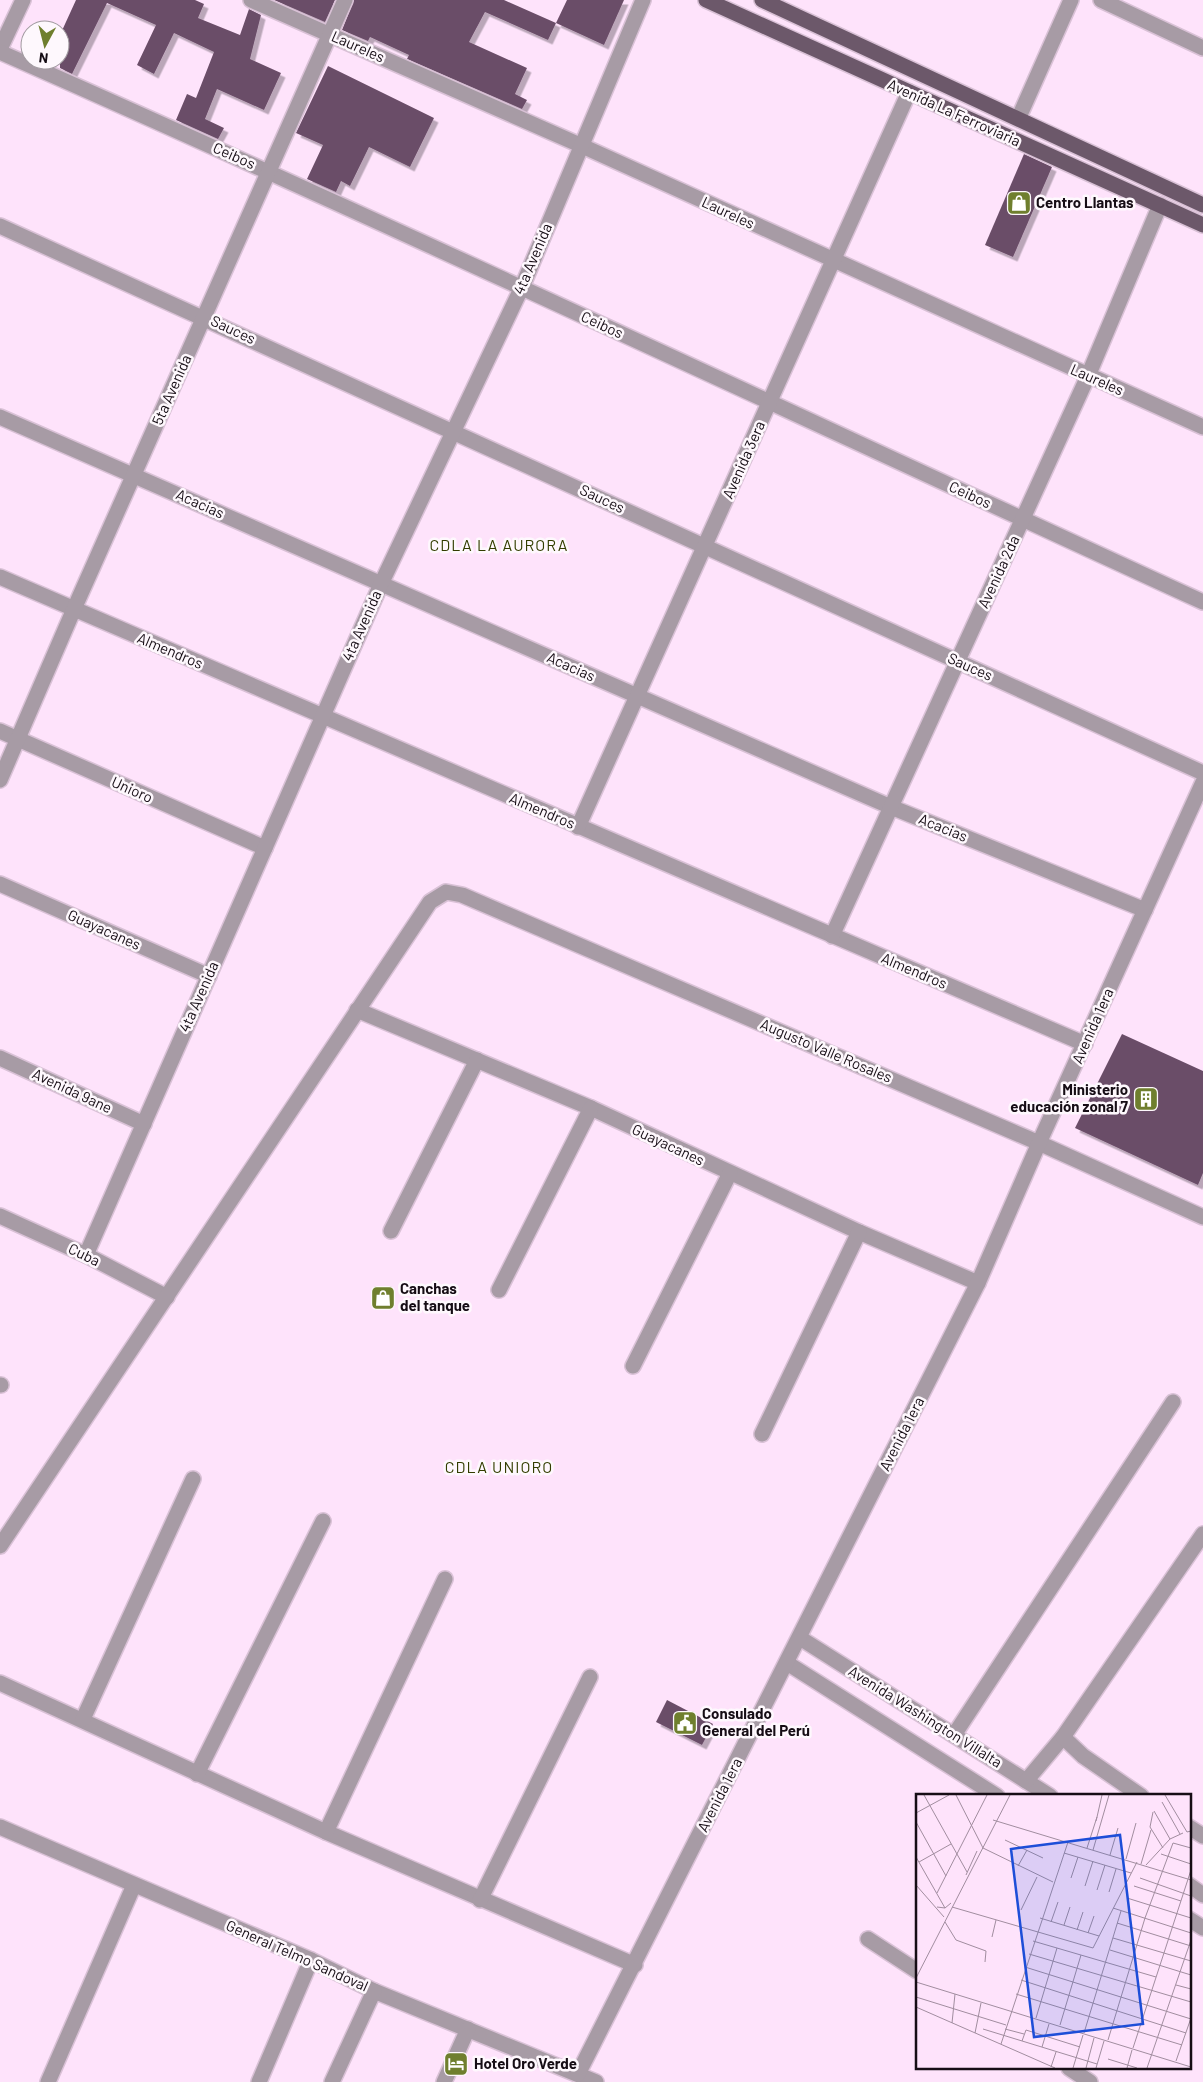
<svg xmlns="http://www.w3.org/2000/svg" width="1203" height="2082" font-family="Barlow,sans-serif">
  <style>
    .building { fill: #6b4e68; filter: url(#shadow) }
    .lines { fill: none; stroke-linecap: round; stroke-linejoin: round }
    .minor-casing { stroke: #d9c1d6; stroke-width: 18 }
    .major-casing { stroke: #d9c1d6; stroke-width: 18 }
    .minor { stroke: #a79ba5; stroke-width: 15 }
    .major { stroke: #6c586a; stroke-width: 15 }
    .labels { text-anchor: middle; stroke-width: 5; stroke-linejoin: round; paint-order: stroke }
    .street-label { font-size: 15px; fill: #160d15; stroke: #fef8fd }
    .poi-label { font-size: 15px; font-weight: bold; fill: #160d15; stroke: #fef8fd; text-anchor: start }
    .neighbourhood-label { font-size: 16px; letter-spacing: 1px; fill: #333d00; stroke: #fef8fd }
    .inset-road { fill: none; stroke: #a18d9f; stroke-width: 1 }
    .view { fill: #1d4ed8; fill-opacity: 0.15; stroke: #1d4ed8; stroke-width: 2.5 }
    .inset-edge { fill: none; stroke: #160d15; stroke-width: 2.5 }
  </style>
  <defs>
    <filter id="shadow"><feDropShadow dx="4.5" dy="4.5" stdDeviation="0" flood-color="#0004"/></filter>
  </defs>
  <rect width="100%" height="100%" fill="#fee3fb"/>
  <g class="building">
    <polygon points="76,0 195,0 204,4 198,18 240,35 249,9 261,15 250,59 281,73 264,110 217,89 205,119 224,128 218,139 176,120 187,94 196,98 214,52 174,33 154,74 137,65 156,25 107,3 72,74 60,68 60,35"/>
    <polygon points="274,0 335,0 325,22"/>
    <polygon points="354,0 504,0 556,23 548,40 485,12 469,42 527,68 515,94 527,100 522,109 407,59 409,55 370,37 368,41 342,30"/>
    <polygon points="567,0 624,0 604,45 556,23"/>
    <polygon points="328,66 434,118 410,167 369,147 350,186 341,181 336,192 307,179 323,145 296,133"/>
    <polygon points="1024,154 1052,167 1013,257 985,245"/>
    <polygon points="1122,1034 1203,1071 1203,1173 1198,1185 1075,1128"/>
    <polygon points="667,1700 713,1724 702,1745 656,1722"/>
  </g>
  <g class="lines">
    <defs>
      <g id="minor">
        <polyline points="251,0 580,145 1203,427"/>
        <polyline points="1101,0 1203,48"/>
        <polyline points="0,49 23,0"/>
        <path d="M 0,52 C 403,230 802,418 1203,602"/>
        <polyline points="1019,117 1071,0"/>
        <polyline points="0,226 1203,773"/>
        <polyline points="0,417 891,807 1145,910"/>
        <polyline points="0,577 1085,1044"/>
        <polyline points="0,731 265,848"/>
        <polyline points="0,780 74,609 345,0"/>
        <polyline points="578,827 909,92"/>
        <polyline points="0,884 209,976"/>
        <polyline points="832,936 1088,376 1160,205"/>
        <polyline points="357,1010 591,1108 859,1232 978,1283"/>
        <polyline points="0,1058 144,1124"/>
        <polyline points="0,1216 86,1255 167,1297"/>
        <polyline points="391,1231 477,1060"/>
        <polyline points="86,1255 381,584 522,287 643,0"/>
        <polyline points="499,1290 591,1108"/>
        <polyline points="633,1366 730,1173"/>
        <polyline points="0,1385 1,1385"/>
        <polyline points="762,1434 859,1232"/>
        <polyline points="0,1546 430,902 446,892 462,895 1039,1143 1203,1217"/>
        <polyline points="800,1638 1050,1796"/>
        <polyline points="787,1663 997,1796"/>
        <polyline points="0,1683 326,1832 635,1965"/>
        <polyline points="83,1719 193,1479"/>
        <polyline points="954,1735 1173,1402"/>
        <polyline points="197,1774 323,1521"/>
        <polyline points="1026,1781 1063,1737"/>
        <polyline points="1141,1796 1083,1756 1063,1737 1203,1534"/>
        <polyline points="0,1827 311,1960 374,1991 596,2082"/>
        <polyline points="1189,1827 1203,1836"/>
        <polyline points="326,1832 445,1579"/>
        <polyline points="1189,1885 1203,1895"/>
        <polyline points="480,1900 590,1677"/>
        <polyline points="1189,1919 1203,1928"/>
        <polyline points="868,1939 917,1971"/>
        <polyline points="1069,2068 1090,2082"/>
        <polyline points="578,2074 978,1283 1039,1143 1203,782"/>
        <polyline points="48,2082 134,1885"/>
        <polyline points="259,2082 311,1960"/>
        <polyline points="332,2082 374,1991"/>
        <polyline points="444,2082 468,2029"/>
      </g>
      <g id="major">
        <polyline points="706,0 1203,225"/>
        <polyline points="762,0 1203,205"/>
      </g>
    </defs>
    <use href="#minor" class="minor-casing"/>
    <use href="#major" class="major-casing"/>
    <use href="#minor" class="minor"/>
    <use href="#major" class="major"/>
  </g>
  <defs>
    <symbol id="shop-square" viewBox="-11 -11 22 22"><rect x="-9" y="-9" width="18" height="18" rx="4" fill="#6f7f2e" stroke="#fef8fd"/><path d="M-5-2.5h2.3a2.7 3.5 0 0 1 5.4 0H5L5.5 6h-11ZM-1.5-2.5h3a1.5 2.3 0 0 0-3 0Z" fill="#fff"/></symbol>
    <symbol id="building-square" viewBox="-11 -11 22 22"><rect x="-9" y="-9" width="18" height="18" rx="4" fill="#6f7f2e" stroke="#fef8fd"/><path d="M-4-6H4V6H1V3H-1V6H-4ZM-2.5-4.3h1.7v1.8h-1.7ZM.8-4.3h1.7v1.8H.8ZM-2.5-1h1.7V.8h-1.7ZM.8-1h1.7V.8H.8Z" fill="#fff"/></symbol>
    <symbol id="civic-square" viewBox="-11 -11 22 22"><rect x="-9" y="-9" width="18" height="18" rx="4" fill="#6f7f2e" stroke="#fef8fd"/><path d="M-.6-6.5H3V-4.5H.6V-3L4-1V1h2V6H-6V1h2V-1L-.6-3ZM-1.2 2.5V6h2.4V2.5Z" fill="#fff"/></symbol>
    <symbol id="hotel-square" viewBox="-11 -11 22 22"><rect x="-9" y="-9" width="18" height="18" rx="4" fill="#6f7f2e" stroke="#fef8fd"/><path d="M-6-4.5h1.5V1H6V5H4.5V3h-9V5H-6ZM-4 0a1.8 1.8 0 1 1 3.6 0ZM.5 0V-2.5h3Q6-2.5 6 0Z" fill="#fff"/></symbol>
  </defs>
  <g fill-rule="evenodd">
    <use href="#shop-square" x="1005" y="189" width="28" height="28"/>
    <use href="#building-square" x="1132" y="1085" width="28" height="28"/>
    <use href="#shop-square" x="369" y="1284" width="28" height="28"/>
    <use href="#civic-square" x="671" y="1709" width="28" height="28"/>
    <use href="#hotel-square" x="442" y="2050" width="28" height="28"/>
  </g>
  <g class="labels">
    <g class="street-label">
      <text transform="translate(358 47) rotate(24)" y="5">Laureles</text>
      <text transform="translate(954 113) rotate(24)" y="5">Avenida La Ferroviaria</text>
      <text transform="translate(234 156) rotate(24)" y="5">Ceibos</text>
      <text transform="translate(728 213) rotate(25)" y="5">Laureles</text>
      <text transform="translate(533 259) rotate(-67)" y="5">4ta Avenida</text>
      <text transform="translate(602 325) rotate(25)" y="5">Ceibos</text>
      <text transform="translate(233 330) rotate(25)" y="5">Sauces</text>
      <text transform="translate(1097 380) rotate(24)" y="5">Laureles</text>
      <text transform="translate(172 390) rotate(-66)" y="5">5ta Avenida</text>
      <text transform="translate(744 460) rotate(-66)" y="5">Avenida 3era</text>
      <text transform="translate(970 495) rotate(25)" y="5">Ceibos</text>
      <text transform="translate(602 499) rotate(25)" y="5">Sauces</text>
      <text transform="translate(200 504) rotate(24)" y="5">Acacias</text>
      <text transform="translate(999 572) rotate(-65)" y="5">Avenida 2da</text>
      <text transform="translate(362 626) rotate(-66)" y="5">4ta Avenida</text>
      <text transform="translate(170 651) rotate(23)" y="5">Almendros</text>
      <text transform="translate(571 667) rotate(24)" y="5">Acacias</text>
      <text transform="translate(970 667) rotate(24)" y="5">Sauces</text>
      <text transform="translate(132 790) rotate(24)" y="5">Unioro</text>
      <text transform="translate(542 811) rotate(23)" y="5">Almendros</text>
      <text transform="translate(943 828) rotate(22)" y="5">Acacias</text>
      <text transform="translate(104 930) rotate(24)" y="5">Guayacanes</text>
      <text transform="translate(914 971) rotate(23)" y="5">Almendros</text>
      <text transform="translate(199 997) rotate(-66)" y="5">4ta Avenida</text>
      <text transform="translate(1093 1026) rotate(-66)" y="5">Avenida 1era</text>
      <text transform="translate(826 1051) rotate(23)" y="5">Augusto Valle Rosales</text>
      <text transform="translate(72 1091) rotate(25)" y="5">Avenida 9ane</text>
      <text transform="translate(668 1145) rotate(25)" y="5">Guayacanes</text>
      <text transform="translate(84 1255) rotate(26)" y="5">Cuba</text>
      <text transform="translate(902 1434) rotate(-63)" y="5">Avenida 1era</text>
      <text transform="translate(925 1717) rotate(32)" y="5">Avenida Washington Villalta</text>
      <text transform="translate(720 1795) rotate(-63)" y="5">Avenida 1era</text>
      <text transform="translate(297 1956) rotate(24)" y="5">General Telmo Sandoval</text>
    </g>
    <g class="poi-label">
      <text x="1036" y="208">Centro Llantas</text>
      <text x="1128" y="1095" text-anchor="end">Ministerio<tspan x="1128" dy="17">educación zonal 7</tspan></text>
      <text x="400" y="1294">Canchas<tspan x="400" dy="17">del tanque</tspan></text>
      <text x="702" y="1719">Consulado<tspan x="702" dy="17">General del Perú</tspan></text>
      <text x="474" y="2069">Hotel Oro Verde</text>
    </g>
    <g class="neighbourhood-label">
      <text x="499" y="551">CDLA LA AURORA</text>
      <text x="499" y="1473">CDLA UNIORO</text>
    </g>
  </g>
  <g transform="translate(916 1794)">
    <rect width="275" height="275" fill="#fee3fb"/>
    <path class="inset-road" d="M 8,1 L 51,78M 40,1 L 67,54 L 137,88M 249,1 L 271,38 L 275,37M 246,8 L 264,40M 238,17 L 254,45M 237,18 L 234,33 L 247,54M 0,19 L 33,1M 181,23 L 186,1M 77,26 L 275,86M 0,28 L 30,82M 89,46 L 127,64M 171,54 L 181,23 L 180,27M 177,56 L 193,1M 148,59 L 215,79M 245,60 L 275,70M 194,61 L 202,34M 0,63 L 29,114M 210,65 L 220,29M 3,68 L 35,50M 225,70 L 235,36M 230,71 L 254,45 L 267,39M 102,72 L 111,56M 50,81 L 61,57M 155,84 L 162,63M 224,84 L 275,102M 0,91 L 28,123M 169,92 L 177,67M 218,92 L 265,107M 181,96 L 189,71M 193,98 L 200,75M 21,99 L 71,1M 211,104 L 275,124M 21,113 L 29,114 L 35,109M 36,113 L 177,154 L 221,68M 197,114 L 275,139M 105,116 L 121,83M 124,124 L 183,142M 29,128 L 40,146 L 70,157 L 69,168M 135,128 L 142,108M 201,129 L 275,152M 148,131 L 154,113M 161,136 L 167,118M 172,139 L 178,122M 76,143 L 80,126M 197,144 L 275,167M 117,147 L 240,183M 194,156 L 275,181M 113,160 L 275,208M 109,173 L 275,225M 0,184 L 94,1M 105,186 L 270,239M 0,188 L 275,273M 260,191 L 275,195M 100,200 L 266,251M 0,203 L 90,231M 0,213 L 139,274M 120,224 L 141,154M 36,229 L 39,200M 144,231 L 165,161M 67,235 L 181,270M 89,235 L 108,240M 59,239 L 65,209M 168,239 L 205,117M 192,246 L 229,124 L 257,49 L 275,54M 106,247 L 110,236 L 164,253M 85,250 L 152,48M 126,253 L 133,230M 217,254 L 275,76M 192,265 L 221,274M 260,267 L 275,224M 135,273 L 140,258M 157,274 L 167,241M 170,274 L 178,244M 180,274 L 188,247M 211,274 L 216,256M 231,274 L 275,146"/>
    <path class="view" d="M 204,41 L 227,230 L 118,243 L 95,55 Z"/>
    <rect width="275" height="275" class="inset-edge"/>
  </g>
  <g transform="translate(45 45) rotate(187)"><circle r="24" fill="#fef8fd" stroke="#a19aa0"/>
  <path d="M0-4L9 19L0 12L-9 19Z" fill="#6f7f2e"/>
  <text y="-8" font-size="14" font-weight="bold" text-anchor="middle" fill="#160d15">N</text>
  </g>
</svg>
